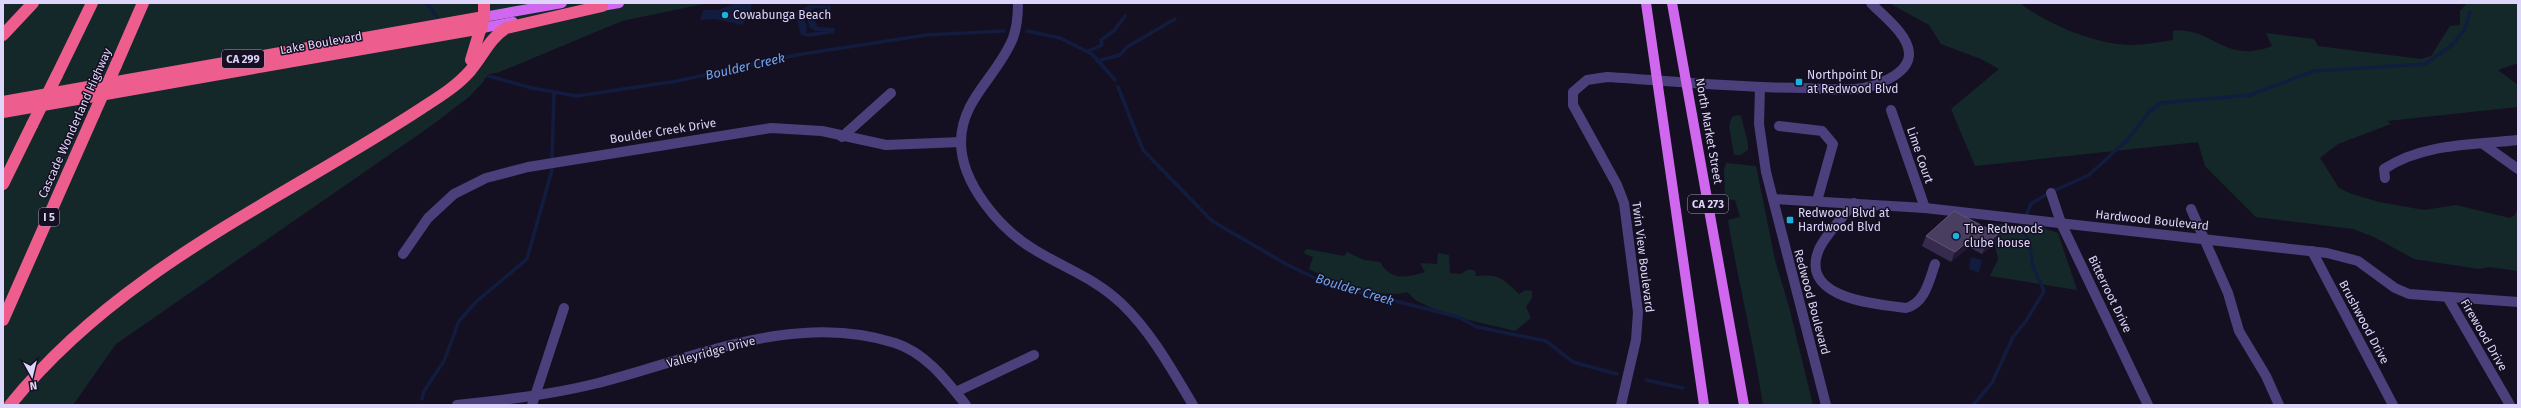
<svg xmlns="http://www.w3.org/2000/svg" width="2521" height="408" font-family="'Fira Sans',sans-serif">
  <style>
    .green { fill: #14282a }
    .water { fill: #111c3f; fill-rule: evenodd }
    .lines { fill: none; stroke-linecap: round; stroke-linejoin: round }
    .stream { stroke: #111c3f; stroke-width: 3.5 }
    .minor { stroke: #4b407b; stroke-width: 10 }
    .major { stroke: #cf68ee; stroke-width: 10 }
    .highway { stroke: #ed5d8e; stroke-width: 12 }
    .highway-bridge { stroke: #ed5d8e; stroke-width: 12 }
    .wall { fill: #372b4d }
    .shaded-wall { fill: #221834 }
    .building { fill: #493d60; stroke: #605578 }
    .poi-dot { fill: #19b2e2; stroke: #151021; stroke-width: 1.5 }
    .labels { text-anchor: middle; stroke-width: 3; stroke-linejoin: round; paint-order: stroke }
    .shield { fill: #151021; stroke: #a29ab9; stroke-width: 1 }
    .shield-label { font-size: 11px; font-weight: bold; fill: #ded5fa }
    .poi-label { font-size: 12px; fill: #ded5fa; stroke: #151021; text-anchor: start }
    .street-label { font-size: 12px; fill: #ded5fa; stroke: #151021 }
    .water-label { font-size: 13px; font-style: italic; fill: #6ea2ef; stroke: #151021 }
  </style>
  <rect width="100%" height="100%" fill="#151021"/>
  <g class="green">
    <polygon points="3,3 708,3 622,21 497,73 492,73 484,79 484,81 469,97 428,128 116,344 73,405 3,405"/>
    <path d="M 1889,3 L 2020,3 C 2046,24 2097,45 2130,45 C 2144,45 2159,42 2173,40 L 2173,31 C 2212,26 2224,65 2272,46 L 2266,33 L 2314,39 L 2318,46 L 2421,59 L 2431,56 L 2450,26 L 2460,25 L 2460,11 L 2467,3 L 2518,3 L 2518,63 L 2498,70 L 2518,85 L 2518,107 L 2387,121 L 2391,124 L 2338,144 L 2320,158 L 2339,188 L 2352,194 L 2379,202 L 2424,210 L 2456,205 L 2510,218 L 2515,215 L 2518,208 L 2518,271 L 2489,267 L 2479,269 L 2414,259 L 2374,237 L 2353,229 L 2256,217 L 2205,166 L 2198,142 L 1975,166 L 1951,109 L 1999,69 L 1981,59 L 1941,44 L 1929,25 Z"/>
    <polygon points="1738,115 1741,116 1748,144 1748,150 1741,155 1734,155 1729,126 1732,117"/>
    <path d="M 1726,163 L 1756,166 L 1775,260 L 1789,307 L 1813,405 L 1763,405 C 1754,343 1738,282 1728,220 L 1740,217 L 1735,200 L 1725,199 L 1724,170 Z"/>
    <polygon points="1990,223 2044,228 2058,233 2077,290 1990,276 1998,259"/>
    <path d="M 1307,249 L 1344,256 L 1347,252 L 1364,260 L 1380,262 C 1391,281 1406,278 1425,272 L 1420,263 L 1437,264 L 1438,253 L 1449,255 L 1450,273 L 1461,274 C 1466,270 1470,267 1476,272 L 1475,276 C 1498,274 1502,277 1519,294 L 1526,290 L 1532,291 L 1532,298 L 1526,307 L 1531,318 L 1515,331 C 1484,323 1448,317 1419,302 C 1414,300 1411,295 1407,292 C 1382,300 1332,281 1309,269 L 1313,257 L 1305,254 L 1304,251 Z"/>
  </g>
  <g class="water">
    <polygon points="736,3 751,3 751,13 742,25 715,19 700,20 703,10 718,10"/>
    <path d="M 810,5 L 831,6 L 830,12 L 812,16 L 818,27 L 835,28 L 834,33 L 809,37 L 801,35 L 795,12 ZM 816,8 L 825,9 L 806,14 L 810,28 L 816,31 L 828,31 L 806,33 L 807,26 L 801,14 Z"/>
    <polygon points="1971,257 1982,260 1979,273 1969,269"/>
  </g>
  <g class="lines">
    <g class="stream">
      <polyline points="427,3 437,17"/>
      <polyline points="1027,31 1060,38 1092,54 1115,80"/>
      <polyline points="1088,51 1102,45 1101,40 1114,31 1125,16"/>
      <polyline points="1097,61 1120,55 1127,47 1175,19"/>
      <polyline points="489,76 532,88 577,96 677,81 796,55 926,35 1004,31"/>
      <polyline points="1118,87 1143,150 1212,221 1286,264 1325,283 1458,317 1477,327 1546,341 1573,362 1617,374"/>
      <polyline points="552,157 554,93"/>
      <polyline points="1646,380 1683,388"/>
      <polyline points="422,399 424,391 444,361 459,321 477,301 527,259 552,170"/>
      <polyline points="1973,405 1992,383 2013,337 2026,321 2044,291 2033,266 2029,242 2023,231 2025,218 2031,204 2049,193 2089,175 2128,139 2150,111 2161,103 2250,95 2314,71 2425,64 2452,45 2465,29 2470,12"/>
    </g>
    <g class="minor">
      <path d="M 1018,3 C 1018,16 1017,27 1013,38 C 998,76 961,99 961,142 C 961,184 1001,230 1035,250 C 1066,269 1095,278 1122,304 C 1152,333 1172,370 1193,405"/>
      <polyline points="1760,87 1759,124 1766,172 1826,405"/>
      <polyline points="1891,110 1925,208"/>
      <polyline points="1779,126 1822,131 1833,144 1817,201"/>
      <polyline points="842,137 891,93"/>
      <polyline points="2483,144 2518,169"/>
      <path d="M 2385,178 L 2384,169 C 2423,143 2473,145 2518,140"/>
      <polyline points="2051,193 2061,223 2148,405"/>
      <polyline points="1773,199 1925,208 2327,253 2358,261 2395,288 2409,294 2518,302"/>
      <path d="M 1854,203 C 1843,217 1829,231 1820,247 C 1796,298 1874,304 1906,308 C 1925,303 1929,281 1935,264"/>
      <polyline points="2191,209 2228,293 2239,331 2266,376 2279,405"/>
      <polyline points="2312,251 2393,405"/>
      <polyline points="403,254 428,218 454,194 486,178 528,167 771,128 822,131 886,145 961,142"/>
      <polyline points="2448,298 2510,405"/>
      <polyline points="958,391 1034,355"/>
      <path d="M 457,405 C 503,400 549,395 594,384 C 690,360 795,310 895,343 C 926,353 946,380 966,405"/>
      <polyline points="532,405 564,308"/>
      <path d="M 1621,405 L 1636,340 L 1638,312 L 1624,203 L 1617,185 L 1573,105 L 1573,92 L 1587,80 L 1607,77 C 1672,81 1738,88 1804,88 C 1821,89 1838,90 1855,89 C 1872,88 1910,75 1909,53 C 1908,34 1883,16 1871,3"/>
    </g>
    <g class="major">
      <polyline points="1646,3 1704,405"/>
      <polyline points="1672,3 1744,405"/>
      <polyline points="596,7 619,3"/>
      <polyline points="484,17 562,3"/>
      <polyline points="482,28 513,22"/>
    </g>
    <g class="highway">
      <polyline points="3,35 33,3"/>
      <polyline points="471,60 484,17 484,3"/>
      <polyline points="116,65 143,3"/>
      <polyline points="57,75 92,3"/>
      <polyline points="3,102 484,17"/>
      <polyline points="3,112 482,28"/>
      <polyline points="3,184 32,125"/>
      <polyline points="3,320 94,114"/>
      <path d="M 10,405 C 119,269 280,201 422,108 C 439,97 457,86 470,71 C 483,56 489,39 506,28 L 602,6"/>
    </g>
    <g class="highway-bridge">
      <polyline points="94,114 116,65"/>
      <polyline points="32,125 57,75"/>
    </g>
  </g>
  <polygon class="wall" points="1954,211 1994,244 1982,254 1969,247 1951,262 1922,246 1926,236"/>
  <g class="shaded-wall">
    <polygon points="1998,234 1994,244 1982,254 1986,244"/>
    <polygon points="1973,237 1969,247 1951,262 1955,252"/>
  </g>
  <polygon class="building" points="1954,211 1998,234 1986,244 1973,237 1955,252 1926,236"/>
  <g class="poi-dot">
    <circle cx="725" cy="15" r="4"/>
    <rect x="1795" y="78" width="8" height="8" rx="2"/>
    <rect x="1786" y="216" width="8" height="8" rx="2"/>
    <circle cx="1956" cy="236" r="4"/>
  </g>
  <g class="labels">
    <g class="shield">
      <rect x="222" y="50" width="42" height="18" rx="3"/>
      <rect x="1688" y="195" width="40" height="18" rx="3"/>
      <rect x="39" y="208" width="20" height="18" rx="3"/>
    </g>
    <g class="shield-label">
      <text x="243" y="63">CA 299</text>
      <text x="1708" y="208">CA 273</text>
      <text x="49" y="221">I 5</text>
    </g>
    <g class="poi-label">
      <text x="733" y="19">Cowabunga Beach</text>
      <text x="1807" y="79">Northpoint Dr<tspan x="1807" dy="14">at Redwood Blvd</tspan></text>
      <text x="1798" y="217">Redwood Blvd at<tspan x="1798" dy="14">Hardwood Blvd</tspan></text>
      <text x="1964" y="233">The Redwoods<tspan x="1964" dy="14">clube house</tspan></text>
    </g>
    <g class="street-label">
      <text transform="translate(321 43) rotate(-10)" y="4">Lake Boulevard</text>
      <text transform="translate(75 123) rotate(-66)" y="4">Cascade Wonderland Highway</text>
      <text transform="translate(663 131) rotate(-9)" y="4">Boulder Creek Drive</text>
      <text transform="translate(1709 131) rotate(80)" y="4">North Market Street</text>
      <text transform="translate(1920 155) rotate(71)" y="4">Lime Court</text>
      <text transform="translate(2152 220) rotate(6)" y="4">Hardwood Boulevard</text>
      <text transform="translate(1643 257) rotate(83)" y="4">Twin View Boulevard</text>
      <text transform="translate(2110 294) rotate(64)" y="4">Bitterroot Drive</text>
      <text transform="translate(1812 302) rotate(75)" y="4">Redwood Boulevard</text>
      <text transform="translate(2364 322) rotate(62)" y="4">Brushwood Drive</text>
      <text transform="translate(2484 335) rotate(60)" y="4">Firewood Drive</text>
      <text transform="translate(711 352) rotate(-15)" y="4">Valleyridge Drive</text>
    </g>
    <g class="water-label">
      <text transform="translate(745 66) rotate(-13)" y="5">Boulder Creek</text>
      <text transform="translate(1355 289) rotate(17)" y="5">Boulder Creek</text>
    </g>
  </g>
  <rect width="2521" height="408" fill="none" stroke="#ded5fa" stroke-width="8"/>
  <g transform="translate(32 376) rotate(172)" stroke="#151021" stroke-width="3" paint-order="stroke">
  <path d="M0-3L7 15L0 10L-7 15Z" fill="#ded5fa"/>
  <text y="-6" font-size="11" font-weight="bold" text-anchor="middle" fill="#ded5fa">N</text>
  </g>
</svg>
